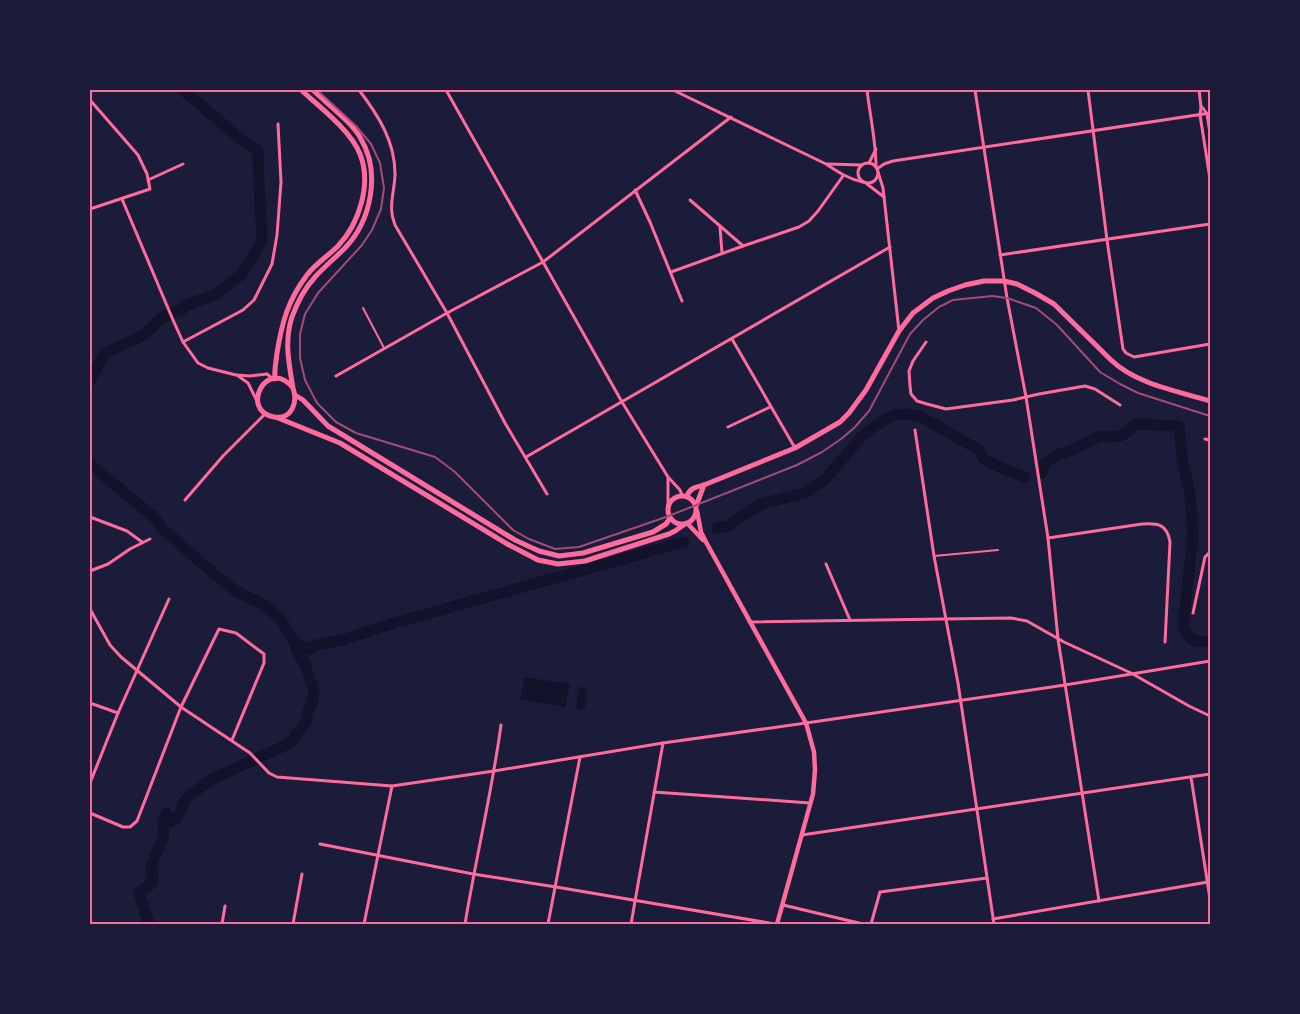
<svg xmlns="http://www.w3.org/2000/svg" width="1300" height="1014" font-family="'PT Sans Narrow',sans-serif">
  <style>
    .water { fill: #12122b }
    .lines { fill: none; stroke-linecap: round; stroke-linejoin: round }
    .river { stroke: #12122b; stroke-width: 11 }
    .service { stroke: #ff6b9d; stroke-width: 2 }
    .minor { stroke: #ff6b9d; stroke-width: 3 }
    .tertiary { stroke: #ff6b9d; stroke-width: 4.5 }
    .secondary { stroke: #ff6b9d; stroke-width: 5 }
    .rail { stroke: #a44b75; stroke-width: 2 }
    .neatline { fill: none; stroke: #ff6b9d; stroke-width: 2 }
  </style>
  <rect width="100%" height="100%" fill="#1b1b3a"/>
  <g class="water">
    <polygon points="523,677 570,684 565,707 520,699 524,681"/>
    <polygon points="580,687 583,687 587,688 585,708 581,710 578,709 576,707"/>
  </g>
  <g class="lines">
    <g class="river">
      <polyline points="90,380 105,353 144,335 161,318 173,312 180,311 186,305 215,295 242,274 262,241 259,183 258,150 243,141 183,90"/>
      <polyline points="90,463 91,465 154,517 163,529 207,568 237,592 265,605 281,620 294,642 309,649 316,645 343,640 394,623 684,542"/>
      <path d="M 1042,473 L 1044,464 L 1053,457 L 1074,449 L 1098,437 L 1121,436 L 1137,424 L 1179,426 L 1182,459 L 1190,495 L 1193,536 L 1183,626 C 1191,642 1192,642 1210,641"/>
      <polyline points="717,528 729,526 734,521 761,504 805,493 825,479 862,436 879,423 894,415 906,414 920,416 979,450 983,458 999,467 1025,477"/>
      <polyline points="149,924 139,893 151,884 153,879 151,866 163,838 164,830 163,819 166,813 168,815 168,820 171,822 176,819 181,811 183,803 189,796 212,779 282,747 294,739 296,734 306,722 308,712 312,703 314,693 305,663 298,654 294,642"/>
    </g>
    <g class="service">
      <polyline points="363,308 384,348"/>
      <polyline points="934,556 998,550"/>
    </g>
    <g class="minor">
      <path d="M 359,90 C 378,115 395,141 395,174 C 395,187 390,201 392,213 C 392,217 394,221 395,225 L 447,313 L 505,423 L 547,494"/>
      <polyline points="446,90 622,402 668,477 680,490 682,495"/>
      <path d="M 673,90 L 826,164 C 838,172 848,179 863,182"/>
      <path d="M 867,90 C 870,116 876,141 876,167"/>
      <polyline points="975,90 1007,298 1026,397 1048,538 1058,639 1099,901"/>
      <polyline points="1088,90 1107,240 1123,349 1126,353 1134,357 1210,344"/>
      <polyline points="1199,90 1201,107 1200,115 1210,179"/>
      <polyline points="90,100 138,155 147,174 150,189 90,209"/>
      <polyline points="1202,107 1207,114 1210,133"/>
      <circle cx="868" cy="173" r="10"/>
      <polyline points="869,163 876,149"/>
      <polyline points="827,164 862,165"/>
      <polyline points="877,169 884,164 893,161 1210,113"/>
      <polyline points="878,172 883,188 899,331"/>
      <polyline points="148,180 183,164"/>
      <polyline points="867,184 884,197"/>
      <polyline points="635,190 650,222 682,301"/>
      <polyline points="122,199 173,320 183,342 198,363 208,368 236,375 250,376 267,374 273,379"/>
      <polyline points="690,200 742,245"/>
      <polyline points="720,227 722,253"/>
      <polyline points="1000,255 1210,224"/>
      <polyline points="671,272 743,246 799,227 809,221 818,211 843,176"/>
      <polyline points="732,339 795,448"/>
      <polyline points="183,342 243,310 254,300 272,264 277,235 281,182 278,124"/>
      <polyline points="926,342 913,361 909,371 910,386 911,394 917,401 927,404 946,409 1013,400 1039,394 1085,386 1095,389 1120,405"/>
      <polyline points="237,375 248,383 257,401"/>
      <polyline points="336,376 447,313 543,262 731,117"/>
      <polyline points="728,427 770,407"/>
      <polyline points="915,430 934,556 958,683 994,924"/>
      <polyline points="1205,439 1210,440"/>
      <polyline points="526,457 890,247"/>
      <polyline points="185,500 223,456 265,414"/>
      <polyline points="668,506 668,478"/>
      <polyline points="90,517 127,531 142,542"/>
      <path d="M 1048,538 L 1142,524 C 1158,523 1167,524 1170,542 L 1165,642"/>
      <polyline points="826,564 850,620"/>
      <polyline points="90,571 108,564 130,549 150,539"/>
      <polyline points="90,609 110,645 121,657 181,707 250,753 269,773 277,777 392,786 494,771 663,743 806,723 1065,685 1210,661"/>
      <polyline points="1193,613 1205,557 1210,552"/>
      <polyline points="749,622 1011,618 1027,621 1064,642 1131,673 1189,706 1210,716"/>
      <polyline points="90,703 118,713"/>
      <polyline points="1191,777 1210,899"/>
      <polyline points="90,783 118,713 169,599"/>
      <polyline points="654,792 810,803"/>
      <polyline points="90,813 123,827 130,827 137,821 181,707 219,629 236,633 264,654 264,663 232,740"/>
      <polyline points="802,835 1210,774"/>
      <polyline points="320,844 473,874 556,887 775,924"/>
      <polyline points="783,905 863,924"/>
      <polyline points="993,919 1208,882 1210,883"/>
      <polyline points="222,924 225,906"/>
      <polyline points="293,924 302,874"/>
      <polyline points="364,924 392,786"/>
      <path d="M 465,924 C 476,857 492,792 501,725"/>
      <polyline points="548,924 580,757"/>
      <polyline points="631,924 663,743"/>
      <polyline points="871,924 880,892 987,878"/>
    </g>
    <g class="tertiary">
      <polyline points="697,511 701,532 706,542 806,723 814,752 815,770 813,794 777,924"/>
      <polyline points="687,523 703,540"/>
    </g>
    <g class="secondary">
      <path d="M 275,379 C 274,370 276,362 277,353 C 282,322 288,300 307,275 C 315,264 328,256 338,246 C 359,224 372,184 360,154 C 351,131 320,107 301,90"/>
      <path d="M 293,388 C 267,356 239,411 274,417 C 292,420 298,402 293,388 C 289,364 284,341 292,317 C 297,303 305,288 315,277 C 324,267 335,258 345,248 C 371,221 381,173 361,139 C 353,123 326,103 313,90"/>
      <polyline points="295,395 303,400 328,426 515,540 539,551 559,556 583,553 653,532 666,524 670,518"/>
      <polyline points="278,418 340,443 509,545 538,560 558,564 585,561 669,534 675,531 685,524"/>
      <circle cx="682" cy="510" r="14"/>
      <path d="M 687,496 C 690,488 696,487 704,485 L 795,448 L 840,422 L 849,413 L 866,390 L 899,331 L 913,313 L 933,298 L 948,291 L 965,285 L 984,281 L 1004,281 L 1017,284 L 1035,293 L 1054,304 L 1111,360 C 1136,384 1177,391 1210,401"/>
      <polyline points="696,506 704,485"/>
    </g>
    <polyline class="rail" points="317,90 356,126 371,144 380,163 384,188 381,209 372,230 362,245 318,293 305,314 300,334 300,358 305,380 317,403 336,422 356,433 435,457 455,472 513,530 529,539 555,549 579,547 666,517 797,465 822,452 841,439 854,428 869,411 910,334 923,320 939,307 953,300 992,296 1007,298 1036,308 1057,325 1100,372 1120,384 1138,393 1210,416"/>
  </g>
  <rect width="1300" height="1014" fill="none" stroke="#1b1b3a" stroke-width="182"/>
  <rect x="91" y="91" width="1118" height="832" class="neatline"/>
</svg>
